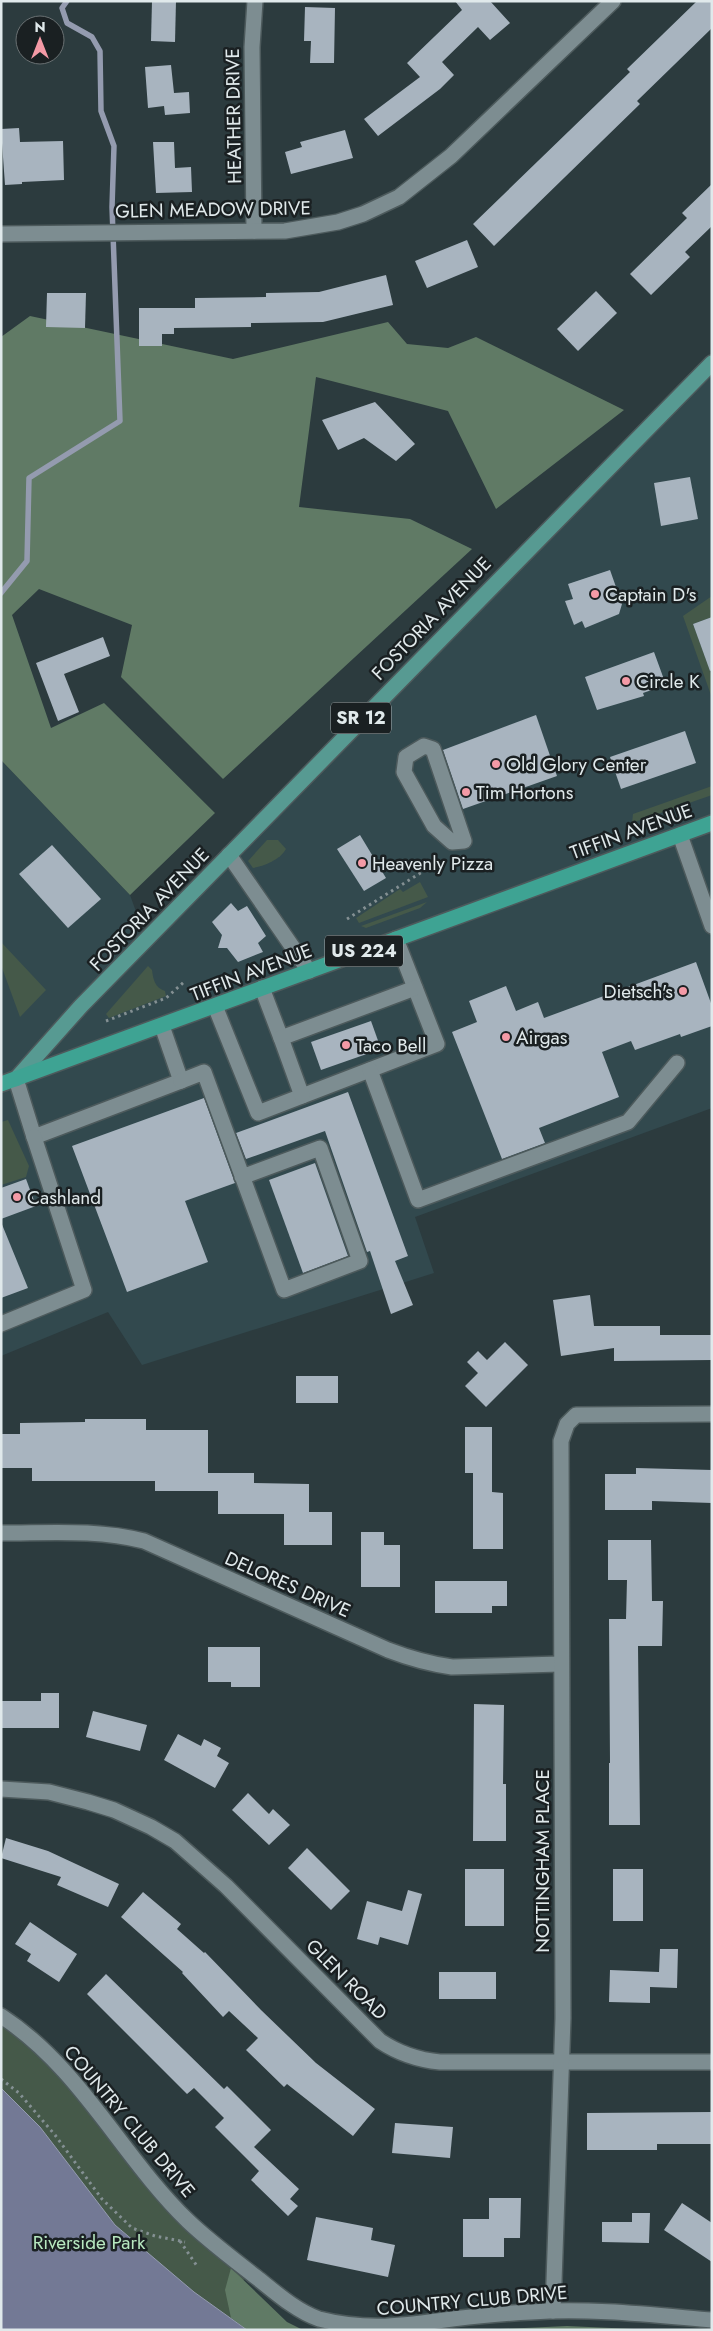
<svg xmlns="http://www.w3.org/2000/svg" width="713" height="2331" font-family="Jost,sans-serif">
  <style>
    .built { fill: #32494e }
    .green { fill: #455949 }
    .forest { fill: #607a65 }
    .water { fill: #737995; stroke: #949baf }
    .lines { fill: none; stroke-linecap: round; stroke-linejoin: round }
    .stream { stroke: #949baf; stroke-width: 5.5 }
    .building { fill: #a8b4bf }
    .minor-casing { stroke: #4d5a5c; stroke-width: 18 }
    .major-casing { stroke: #4d5a5c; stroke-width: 18 }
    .highway-casing { stroke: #4d5a5c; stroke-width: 18 }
    .path { stroke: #849093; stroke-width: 3; stroke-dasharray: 2.5 4; stroke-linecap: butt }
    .minor { stroke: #7d8d91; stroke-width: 15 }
    .major { stroke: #579a92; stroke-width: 15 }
    .highway { stroke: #3ea393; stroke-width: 15 }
    .poi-dot { fill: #f49aa6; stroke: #1a2022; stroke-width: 2 }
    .labels { text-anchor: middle; stroke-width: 5; stroke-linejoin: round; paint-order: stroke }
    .shield { fill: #1a2022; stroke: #a5adaf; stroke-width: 1 }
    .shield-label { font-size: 18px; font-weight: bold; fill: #e0e9eb }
    .street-label { font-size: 19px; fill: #e0e9eb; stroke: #1a2022 }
    .poi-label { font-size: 19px; fill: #e0e9eb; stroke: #1a2022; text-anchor: start }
    .park-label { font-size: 19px; fill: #b7e8c0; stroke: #1a2022 }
  </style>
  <rect width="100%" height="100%" fill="#2c3b3e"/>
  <polygon class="built" points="712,363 712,1108 415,1217 434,1273 142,1365 108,1312 1,1356 1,760 130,895 146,939"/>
  <g class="green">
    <polygon points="712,596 712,617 693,624 712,676 712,698 683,616"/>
    <polygon points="712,786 712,795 632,823 633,814"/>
    <path d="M 267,840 L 278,840 L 286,849 C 280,860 264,866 253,868 L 248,861 Z"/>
    <polygon points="420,882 428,897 359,923 356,918 400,889 403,892"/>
    <polygon points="427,902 420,908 366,928 361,926"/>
    <polygon points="1,942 46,990 20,1017 1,965"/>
    <path d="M 148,966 L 152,970 C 153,979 155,988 165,991 L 166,996 L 109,1018 L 106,1014 Z"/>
    <polygon points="8,1120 29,1166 26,1177 1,1185 1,1122"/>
    <polygon points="1,2016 8,2021 134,2158 247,2270 231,2318 247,2330 1,2330"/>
  </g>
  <g class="forest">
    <polygon points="30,316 233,359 388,322 407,344 448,348 476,337 624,410 496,509 448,411 316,377 299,507 410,519 472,549 223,779 121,677 132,625 39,589 12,615 51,728 104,703 215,813 130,895 1,760 1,337"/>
    <polygon points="231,2268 287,2322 303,2330 247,2330 231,2318 225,2290"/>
    <polygon points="567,2326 656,2330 480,2330"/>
  </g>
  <polygon class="water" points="1,2088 40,2127 115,2225 194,2292 247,2330 1,2330"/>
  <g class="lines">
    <polyline class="stream" points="1,593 27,561 29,478 120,421 112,207 114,146 101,111 100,51 92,37 67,23 62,8 67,1"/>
  </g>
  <g class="building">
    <polygon points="152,1 176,1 175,42 151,41"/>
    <polygon points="455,1 490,1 510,23 490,40 478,27 442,62 454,75 440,89 378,136 364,119 420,77 407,63 462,10"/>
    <polygon points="697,1 712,1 712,28 637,101 640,104 494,246 473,224 630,72 627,69"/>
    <polygon points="305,7 335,8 334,63 310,63 311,41 304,41"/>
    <polygon points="171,65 174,93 189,92 190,113 165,115 164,106 148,108 145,67"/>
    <polygon points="19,128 20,142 63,141 64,180 22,182 22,184 5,185 1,129"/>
    <polygon points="345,130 353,158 291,174 285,152 302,147 300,142"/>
    <polygon points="153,142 174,142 175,168 191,167 192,192 156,193"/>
    <polygon points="712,184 712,226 685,252 690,257 651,295 630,274 687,218 682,213"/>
    <polygon points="467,240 478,267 427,288 415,261"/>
    <polygon points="386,275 393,305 323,322 251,323 251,327 174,328 174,334 162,334 162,346 139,346 139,308 195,308 195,298 266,297 266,293 319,292"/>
    <polygon points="596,291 617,313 578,351 557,329"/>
    <polygon points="47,293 86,293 85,328 46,327"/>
    <polygon points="375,402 415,444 396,461 364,438 338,450 322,420"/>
    <polygon points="690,477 698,519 661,526 654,483"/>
    <polygon points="610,570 622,604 619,614 585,628 582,621 574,625 565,601 573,599 568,584"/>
    <polygon points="712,617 712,670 710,671 693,624"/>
    <polygon points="103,637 110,656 64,674 79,712 58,721 36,663"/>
    <polygon points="654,652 666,685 643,693 644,696 597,710 585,677"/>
    <polygon points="536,715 557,776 463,809 443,750"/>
    <polygon points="685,731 696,763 621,789 610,757"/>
    <polygon points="360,835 386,878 364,891 337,849"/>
    <polygon points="52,845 101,899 68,928 19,874"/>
    <polygon points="231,903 238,911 247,906 266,936 258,943 263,952 238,962 227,948 218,948 222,935 212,922"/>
    <polygon points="696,962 712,1006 712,1026 681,1037 680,1034 635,1050 631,1041 602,1052 619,1097 539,1128 545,1143 502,1159 452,1032 477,1022 469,1001 506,986 516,1011 538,1002 544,1018"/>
    <polygon points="371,1021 381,1049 321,1070 311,1042"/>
    <polygon points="348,1092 408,1256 395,1261 413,1305 391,1314 370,1251 367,1252 325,1131 246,1159 236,1133"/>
    <polygon points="204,1098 235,1183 185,1201 208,1262 127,1292 72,1146"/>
    <polygon points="315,1163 348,1256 303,1273 269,1180"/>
    <polygon points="26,1179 36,1206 1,1219 1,1188"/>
    <polygon points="1,1222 28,1288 1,1298"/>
    <polygon points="590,1295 594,1326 660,1326 660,1335 712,1335 712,1360 614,1361 614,1348 561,1356 553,1300"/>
    <polygon points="505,1342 528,1365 486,1407 465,1386 478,1373 467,1362 478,1351 487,1360"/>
    <rect x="296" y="1376" width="42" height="27"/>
    <polygon points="85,1419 146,1419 146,1430 208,1430 208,1473 254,1473 254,1483 309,1484 309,1512 332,1512 332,1545 284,1545 284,1514 218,1514 218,1491 155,1491 155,1481 32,1481 32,1468 1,1468 1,1434 20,1434 20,1423 85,1422"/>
    <polygon points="465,1427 492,1427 492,1492 503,1493 503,1549 473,1549 473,1473 465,1473"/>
    <polygon points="636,1468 712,1470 712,1503 652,1501 652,1510 605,1510 605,1474 636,1474"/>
    <polygon points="361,1532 384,1532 384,1545 400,1545 400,1587 361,1587"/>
    <polygon points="608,1540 651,1540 652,1601 663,1601 662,1646 638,1646 640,1825 609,1825 609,1763 610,1763 609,1619 626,1619 627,1580 608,1580"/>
    <polygon points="435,1581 507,1581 507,1606 492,1606 492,1613 435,1613"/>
    <polygon points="208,1647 260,1647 260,1687 231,1687 231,1682 208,1682"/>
    <polygon points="41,1693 59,1693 59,1728 1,1728 1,1701 41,1701"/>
    <polygon points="474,1704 504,1705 503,1784 506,1784 506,1841 473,1841"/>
    <polygon points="93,1711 147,1725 140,1751 86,1737"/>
    <polygon points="178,1734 201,1746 204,1739 221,1748 217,1756 229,1763 215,1788 164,1760"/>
    <polygon points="248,1793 269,1814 273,1809 290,1825 269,1845 232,1810"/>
    <polygon points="6,1838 48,1851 119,1884 108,1907 57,1885 61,1877 1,1858"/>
    <polygon points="307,1848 350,1891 331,1910 288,1868"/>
    <rect x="465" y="1869" width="39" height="57"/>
    <rect x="613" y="1869" width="30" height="52"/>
    <polygon points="408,1890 422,1894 408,1945 380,1937 378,1945 357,1939 367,1901 402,1911"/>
    <polygon points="143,1892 181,1924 177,1929 204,1953 205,1952 261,2010 316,2063 375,2109 353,2136 287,2084 284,2087 246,2050 258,2038 229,2011 223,2017 182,1973 183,1972 121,1917"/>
    <polygon points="30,1922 77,1954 59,1982 27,1961 31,1954 15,1944"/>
    <polygon points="660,1949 678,1949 677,1988 650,1987 650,2003 609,2002 610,1970 659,1972"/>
    <rect x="439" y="1972" width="57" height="27"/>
    <polygon points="106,1974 224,2089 227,2086 271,2130 254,2147 299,2189 290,2199 298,2206 288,2216 251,2180 259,2171 215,2127 224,2118 194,2088 187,2094 87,1994"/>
    <polygon points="712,2112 712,2144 657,2144 657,2150 587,2150 587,2113"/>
    <polygon points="395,2123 453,2127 450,2158 392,2153"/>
    <polygon points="489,2198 521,2198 520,2238 504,2238 504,2257 463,2257 463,2219 489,2219"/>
    <polygon points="682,2203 712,2223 712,2262 664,2230"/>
    <polygon points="632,2213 650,2213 649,2243 602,2242 602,2222 632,2222"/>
    <polygon points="316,2217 373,2228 371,2240 395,2245 388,2277 307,2260"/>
  </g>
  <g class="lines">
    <defs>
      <g id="minor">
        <polyline points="254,231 252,47 255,1"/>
        <polyline points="1,234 285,231 338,222 363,214 399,197 451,156 613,1"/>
        <polygon points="424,746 433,749 464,841 452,842 434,826 404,772 406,757"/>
        <polyline points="680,835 712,926"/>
        <polyline points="229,855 309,971"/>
        <polyline points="262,988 281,1038"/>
        <polyline points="215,1006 258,1113 437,1044 396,939"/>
        <polyline points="370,1070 418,1200 628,1122 677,1063"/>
        <polyline points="16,1079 34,1137 181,1081 162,1026"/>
        <polyline points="181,1081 204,1072 284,1290 360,1261 320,1148 242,1177"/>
        <polyline points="302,1096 281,1038 415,988"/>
        <polyline points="1,1324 84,1290 34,1137"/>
        <path d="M 1,1533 C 49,1533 97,1529 144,1541 L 388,1650 C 409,1658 430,1664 452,1667 L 560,1664"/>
        <path d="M 1,1789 L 49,1792 L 88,1802 L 114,1810 L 151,1827 L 175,1841 L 226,1886 L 380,2041 C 398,2053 419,2060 440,2062 L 712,2062"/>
        <path d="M 1,2016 C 80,2067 122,2157 188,2221 C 209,2241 233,2259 256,2277 C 275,2292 296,2311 319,2319 C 366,2331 404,2326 452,2319 C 478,2316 504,2313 531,2312 C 592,2308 652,2315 712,2320"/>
        <polyline points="553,2311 563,2018 561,1441 567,1424 576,1415 712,1414"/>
      </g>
      <polyline id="major" points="16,1079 81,1006 712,363"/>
      <polyline id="highway" points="1,1084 712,823"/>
    </defs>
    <use href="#minor" class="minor-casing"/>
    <use href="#major" class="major-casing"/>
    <use href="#highway" class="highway-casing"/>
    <g class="path">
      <polyline points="347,919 422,872"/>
      <polyline points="106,1021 166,998 184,982"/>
      <polyline points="1,2079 19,2093 55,2135 102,2199 132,2228 155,2236 185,2242"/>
      <polyline points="180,2241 197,2266"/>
    </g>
    <use href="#minor" class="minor"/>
    <use href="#major" class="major"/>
    <use href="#highway" class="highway"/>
  </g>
  <g class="poi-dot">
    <circle cx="595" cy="594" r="5"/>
    <circle cx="626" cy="681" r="5"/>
    <circle cx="496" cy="764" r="5"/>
    <circle cx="466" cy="792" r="5"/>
    <circle cx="362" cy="863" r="5"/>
    <circle cx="683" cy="991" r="5"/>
    <circle cx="506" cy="1037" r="5"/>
    <circle cx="346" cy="1045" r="5"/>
    <circle cx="17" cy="1197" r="5"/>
  </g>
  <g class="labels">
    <g class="shield">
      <rect x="331" y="702.5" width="60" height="31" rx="4"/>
      <rect x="325" y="935.5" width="78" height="31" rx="4"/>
    </g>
    <g class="shield-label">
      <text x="361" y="724">SR 12</text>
      <text x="364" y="957">US 224</text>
    </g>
    <g class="street-label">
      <text transform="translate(233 116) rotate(-91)" y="7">HEATHER DRIVE</text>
      <text transform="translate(213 209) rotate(-1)" y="7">GLEN MEADOW DRIVE</text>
      <text transform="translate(431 618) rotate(-46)" y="7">FOSTORIA AVENUE</text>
      <text transform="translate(631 831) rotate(-20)" y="7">TIFFIN AVENUE</text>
      <text transform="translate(149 909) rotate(-46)" y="7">FOSTORIA AVENUE</text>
      <text transform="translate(251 972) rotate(-21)" y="7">TIFFIN AVENUE</text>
      <text transform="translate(288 1584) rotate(24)" y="7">DELORES DRIVE</text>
      <text transform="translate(542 1861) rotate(-90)" y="7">NOTTINGHAM PLACE</text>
      <text transform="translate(347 1979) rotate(45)" y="7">GLEN ROAD</text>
      <text transform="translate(130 2121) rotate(50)" y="7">COUNTRY CLUB DRIVE</text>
      <text transform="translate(472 2300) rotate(-5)" y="7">COUNTRY CLUB DRIVE</text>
    </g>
    <g class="poi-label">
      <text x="605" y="601">Captain D's</text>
      <text x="636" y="688">Circle K</text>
      <text x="506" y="771">Old Glory Center</text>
      <text x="476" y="799">Tim Hortons</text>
      <text x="372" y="870">Heavenly Pizza</text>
      <text x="673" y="998" text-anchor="end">Dietsch's</text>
      <text x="516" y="1044">Airgas</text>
      <text x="356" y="1052">Taco Bell</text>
      <text x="27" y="1204">Cashland</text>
    </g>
    <g class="park-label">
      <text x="89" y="2249">Riverside Park</text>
    </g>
  </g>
  <rect width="713" height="2331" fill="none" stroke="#e0e9eb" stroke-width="5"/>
  <g transform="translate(40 40)"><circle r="24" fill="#1a2022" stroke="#697072"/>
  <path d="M0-4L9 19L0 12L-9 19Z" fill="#f49aa6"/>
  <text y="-8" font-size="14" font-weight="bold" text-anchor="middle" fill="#e0e9eb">N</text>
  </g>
</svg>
